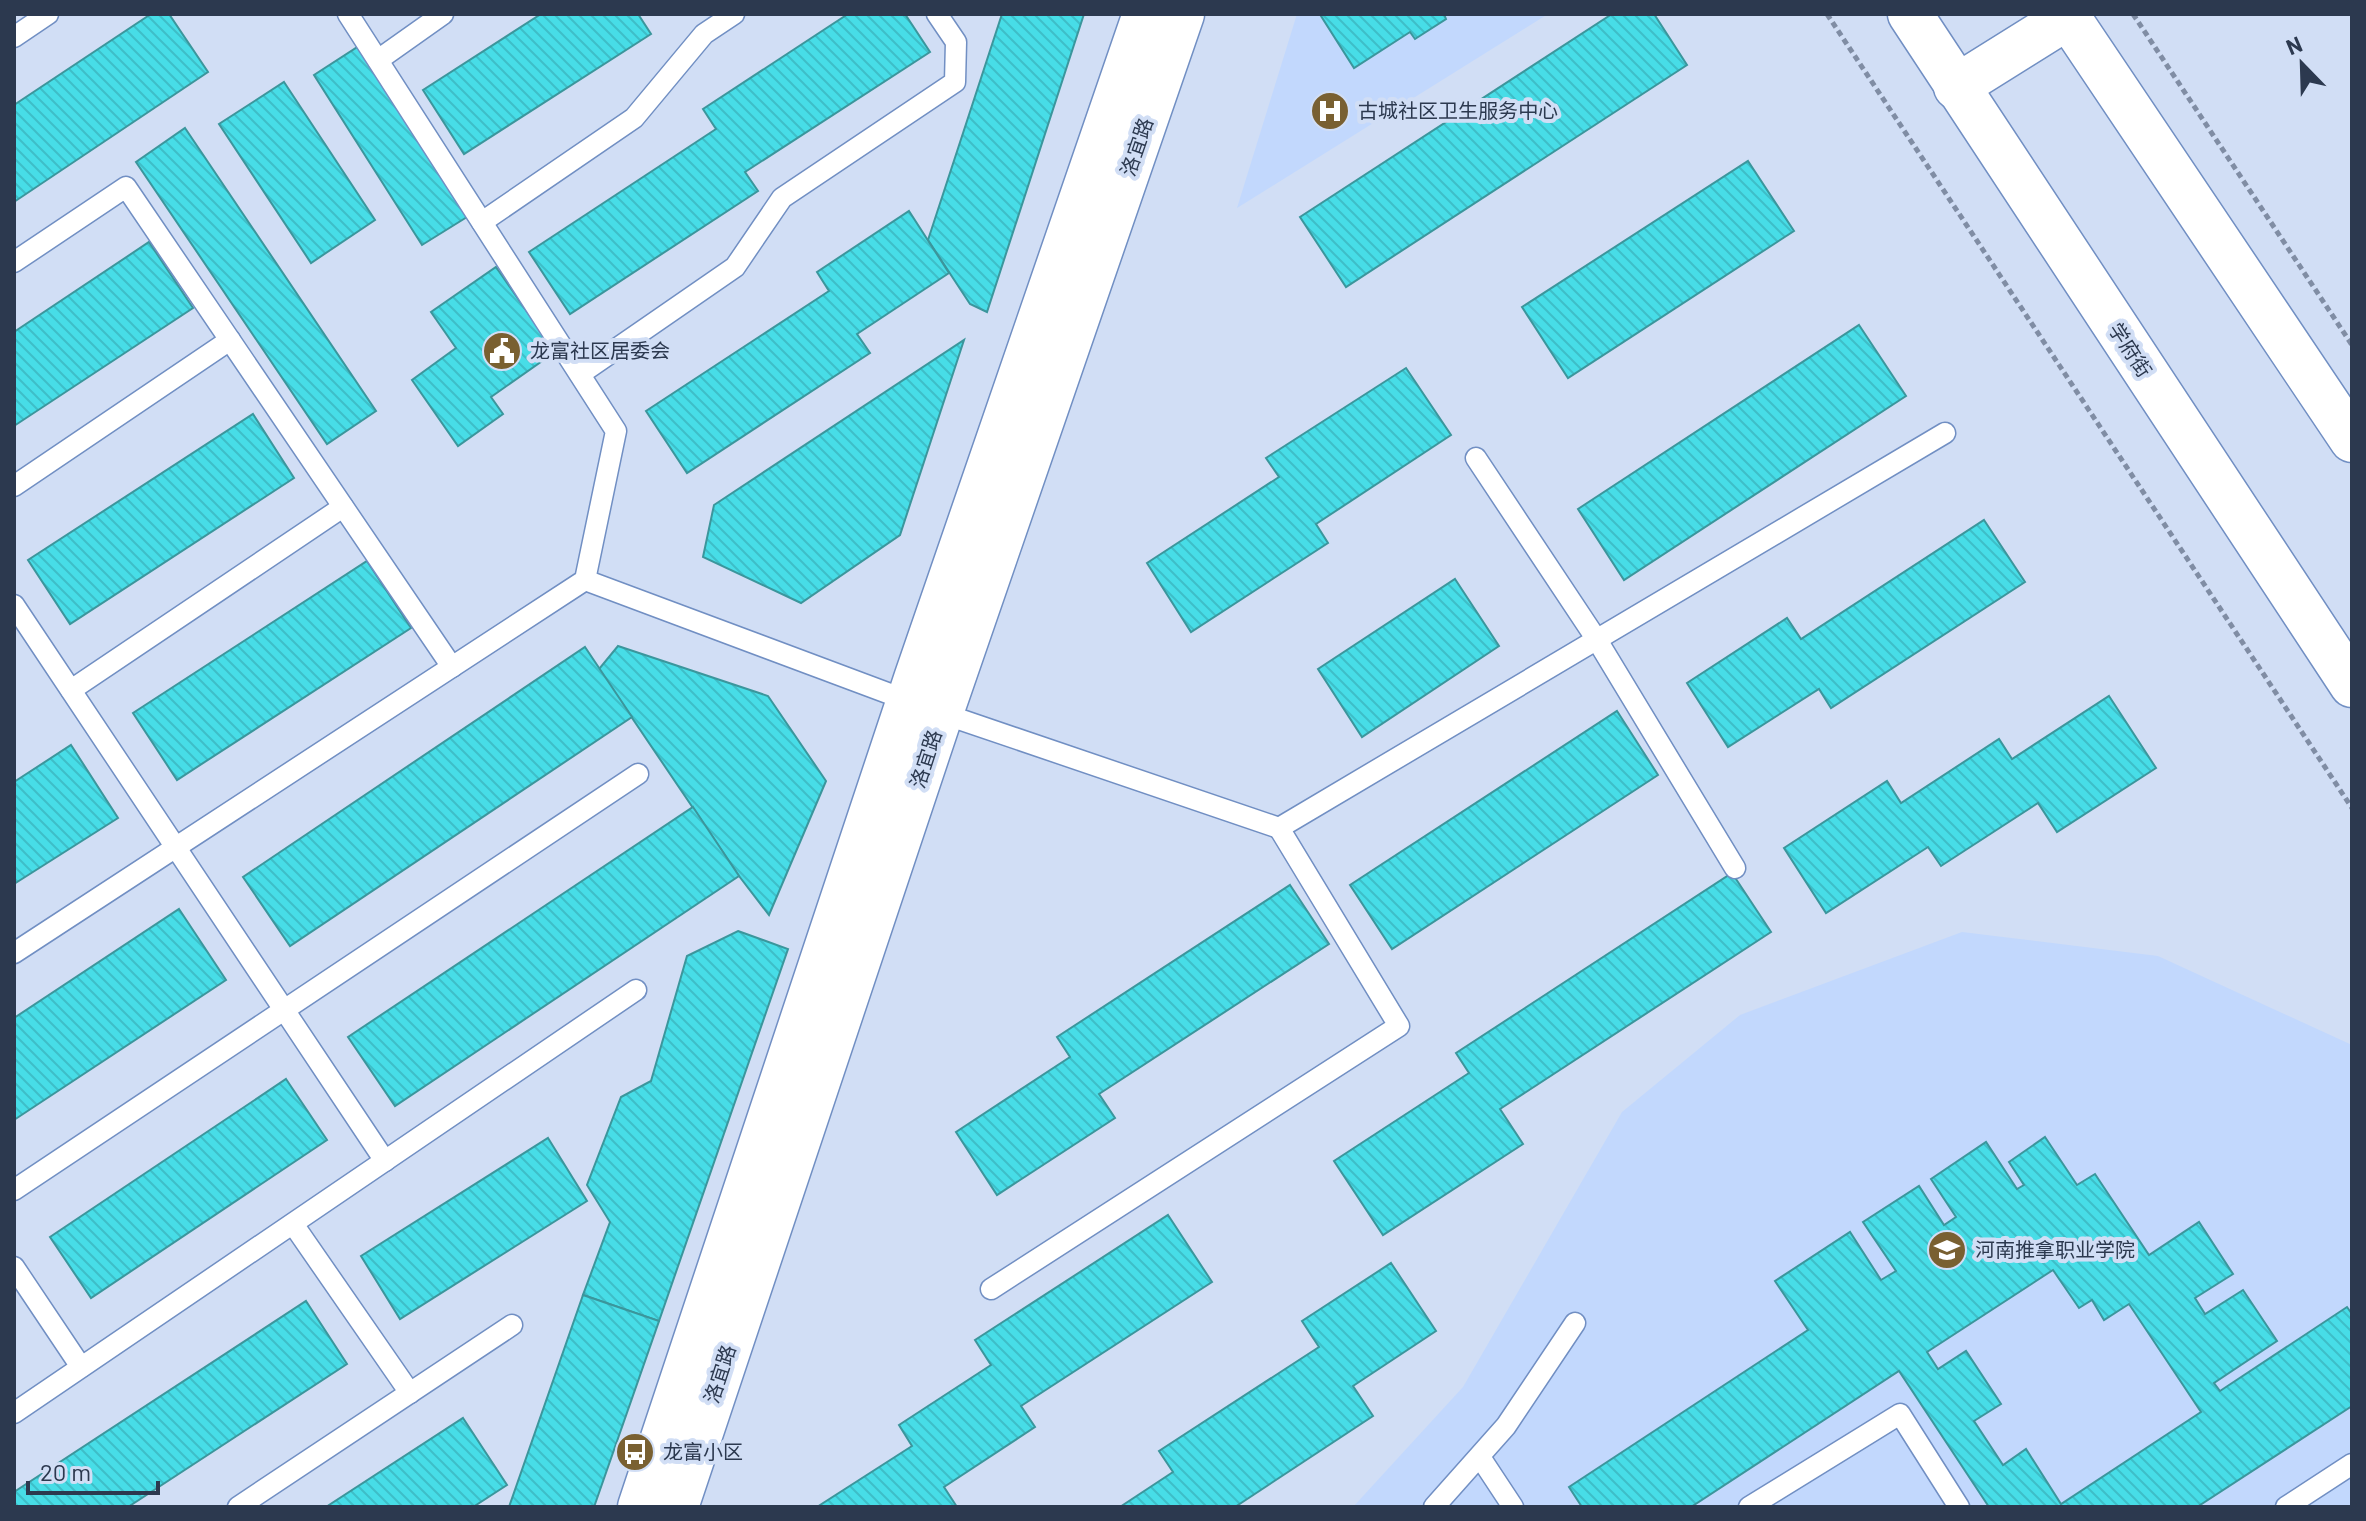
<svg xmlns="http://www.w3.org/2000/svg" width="2366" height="1521" font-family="Barlow,'Noto Sans SC',sans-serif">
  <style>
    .built { fill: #c2d8fd }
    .building { fill: url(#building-back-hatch); stroke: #3b969c; stroke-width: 2; fill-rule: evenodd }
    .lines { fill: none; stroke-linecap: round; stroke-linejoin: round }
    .service-casing { stroke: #718fc3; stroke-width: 23 }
    .tertiary-casing { stroke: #718fc3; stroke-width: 47 }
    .secondary-casing { stroke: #718fc3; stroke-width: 47 }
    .path { stroke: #808da4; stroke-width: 5; stroke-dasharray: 6 4; stroke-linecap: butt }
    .service { stroke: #fff; stroke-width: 20 }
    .tertiary { stroke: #fff; stroke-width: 44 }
    .secondary { stroke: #fff; stroke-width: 44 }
    .labels { text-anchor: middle; stroke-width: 8; stroke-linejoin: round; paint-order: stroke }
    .poi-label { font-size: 20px; fill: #2c394f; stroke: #d1def5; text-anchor: start }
    .street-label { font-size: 20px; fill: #2c394f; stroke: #d1def5 }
  </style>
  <defs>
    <pattern id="building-back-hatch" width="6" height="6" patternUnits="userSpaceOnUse" patternTransform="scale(2)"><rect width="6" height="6" fill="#47dde7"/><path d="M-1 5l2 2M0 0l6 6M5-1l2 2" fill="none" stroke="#3ebec8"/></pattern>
  </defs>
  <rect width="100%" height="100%" fill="#d1def5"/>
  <g class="built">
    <polygon points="1297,14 1548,14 1237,208"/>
    <polygon points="1962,932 2158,956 2352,1045 2352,1507 1353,1507 1463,1387 1622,1112 1740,1015"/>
  </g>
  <g class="building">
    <polygon points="151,14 169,14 208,72 14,202 14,105"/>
    <polygon points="541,14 638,14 651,34 464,154 423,90"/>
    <polygon points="848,14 905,14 930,52 745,172 758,191 570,314 529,252 716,129 703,109"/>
    <polygon points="1002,14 1084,14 987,312 970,304 928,240"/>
    <polygon points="1324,14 1444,14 1446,19 1415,39 1410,32 1354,68 1321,16"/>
    <polygon points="1612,14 1654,14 1687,65 1346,287 1300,217"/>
    <polygon points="359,46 467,217 422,245 314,75"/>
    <polygon points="284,82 375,220 311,263 219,124"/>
    <polygon points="185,128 376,411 327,444 136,162"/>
    <polygon points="1748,161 1794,231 1568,378 1522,307"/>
    <polygon points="909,211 949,273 857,334 870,353 687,473 646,411 829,291 817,272"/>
    <polygon points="149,242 193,308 14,426 14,332"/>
    <polygon points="496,267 555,352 491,397 503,414 458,446 412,380 456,348 431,312"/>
    <polygon points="1859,325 1906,396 1624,580 1578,509"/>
    <polygon points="964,340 900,535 801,603 703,557 714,505"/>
    <polygon points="1406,368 1451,435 1316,524 1328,543 1191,632 1147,563 1279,477 1266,458"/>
    <polygon points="253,414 294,478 70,624 28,560"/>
    <polygon points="1984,520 2025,582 1831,708 1819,689 1728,747 1687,683 1787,618 1801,639"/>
    <polygon points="367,561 411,628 177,780 133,713"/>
    <polygon points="1455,579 1499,646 1362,737 1318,669"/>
    <polygon points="618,646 768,696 826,781 769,915 739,876 599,669"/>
    <polygon points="585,647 632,717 290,946 243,877"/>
    <polygon points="2109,696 2156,768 2057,832 2038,803 1941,866 1928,847 1826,913 1784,848 1887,781 1901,803 1999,739 2012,759"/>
    <polygon points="1617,711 1658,775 1392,949 1350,885"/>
    <polygon points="71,745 118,818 14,884 14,782"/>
    <polygon points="693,807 739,876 395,1106 348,1037"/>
    <polygon points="1732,873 1771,932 1500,1109 1523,1144 1383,1235 1334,1161 1469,1073 1456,1053"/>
    <polygon points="1290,885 1329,944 1099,1094 1115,1118 997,1195 956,1132 1070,1057 1057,1037"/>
    <polygon points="179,909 226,980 14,1120 14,1018"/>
    <polygon points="738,931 788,949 659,1321 583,1295 610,1222 587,1185 621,1097 651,1081 687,956"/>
    <polygon points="286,1079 327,1140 91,1298 50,1237"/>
    <path d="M 2045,1137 L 2077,1185 L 2095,1174 L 2149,1255 L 2199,1222 L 2233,1274 L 2195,1298 L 2205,1314 L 2243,1290 L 2277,1341 L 2214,1383 L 2220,1391 L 2347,1307 L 2352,1314 L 2352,1406 L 2197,1507 L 1989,1507 L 1899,1371 L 1691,1507 L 1582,1507 L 1569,1487 L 1808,1330 L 1775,1281 L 1850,1232 L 1881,1280 L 1896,1271 L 1863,1222 L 1919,1186 L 1944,1225 L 1956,1217 L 1931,1179 L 1986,1142 L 2017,1189 L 2024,1185 L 2009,1162 ZM 2053,1270 L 2079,1308 L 2092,1300 L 2104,1320 L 2129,1304 L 2201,1412 L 2061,1504 L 2026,1449 L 2003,1465 L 1974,1421 L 2001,1404 L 1966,1351 L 1938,1369 L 1927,1352 Z"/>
    <polygon points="548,1138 587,1201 400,1319 361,1256"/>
    <polygon points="1168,1215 1212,1282 1021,1406 1035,1427 944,1487 957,1507 817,1507 912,1446 899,1425 991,1365 975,1340"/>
    <polygon points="1391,1263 1436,1331 1353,1386 1373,1416 1235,1507 1120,1507 1173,1472 1159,1451 1319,1347 1302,1321"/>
    <polygon points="583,1295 659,1321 594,1507 509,1507"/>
    <polygon points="306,1301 347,1364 128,1507 14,1507 14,1492"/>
    <polygon points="463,1418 507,1485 473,1507 326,1507"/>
  </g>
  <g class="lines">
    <defs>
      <g id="service">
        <polyline points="14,37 48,14"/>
        <polyline points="378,60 443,14"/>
        <polyline points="482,222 634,118 704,34 734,14"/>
        <polyline points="14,262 126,187 452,667"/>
        <polyline points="580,374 735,267 782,198 955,82 956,42 937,14"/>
        <polyline points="1476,458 1597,640 1735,868"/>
        <polyline points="14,486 230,340"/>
        <polyline points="585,580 941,713 1279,828 1945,433"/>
        <polyline points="14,605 385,1161"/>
        <polyline points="71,690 343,507"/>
        <polyline points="14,953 585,580 616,431 348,14"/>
        <polyline points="14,1190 638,774"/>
        <polyline points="293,1224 410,1393"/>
        <polyline points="14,1267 81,1367"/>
        <polyline points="991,1289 1399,1026 1279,828"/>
        <polyline points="14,1413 636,990"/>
        <polyline points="1480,1457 1513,1507"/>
        <polyline points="238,1507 512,1325"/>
        <polyline points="1434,1507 1506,1426 1575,1323"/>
        <polyline points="1749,1507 1900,1414 1959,1507"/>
        <polyline points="2286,1507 2352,1464"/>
      </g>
      <g id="tertiary">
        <polyline points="640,1507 916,679 1145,14"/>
        <polyline points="676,1507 941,713 1182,14"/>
      </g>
      <g id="secondary">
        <polyline points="1910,14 2352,685"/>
        <polyline points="2066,14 2352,440"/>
        <polyline points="1956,87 2068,17"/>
      </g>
    </defs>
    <use href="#service" class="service-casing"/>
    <use href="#tertiary" class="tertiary-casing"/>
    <use href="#secondary" class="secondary-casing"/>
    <g class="path">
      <polyline points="1827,14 2352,808"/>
      <polyline points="2133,14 2352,345"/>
    </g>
    <use href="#service" class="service"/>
    <use href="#tertiary" class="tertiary"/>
    <use href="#secondary" class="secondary"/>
  </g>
  <defs>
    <symbol id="hospital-disc" viewBox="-11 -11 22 22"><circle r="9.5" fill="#796031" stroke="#d1def5"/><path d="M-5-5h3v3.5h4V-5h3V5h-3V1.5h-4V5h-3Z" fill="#fff"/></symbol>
    <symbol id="civic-disc" viewBox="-11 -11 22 22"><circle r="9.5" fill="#796031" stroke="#d1def5"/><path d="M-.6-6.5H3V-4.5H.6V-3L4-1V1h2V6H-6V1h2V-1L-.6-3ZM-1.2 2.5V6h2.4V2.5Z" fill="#fff"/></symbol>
    <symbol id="university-disc" viewBox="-11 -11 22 22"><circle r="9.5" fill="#796031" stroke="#d1def5"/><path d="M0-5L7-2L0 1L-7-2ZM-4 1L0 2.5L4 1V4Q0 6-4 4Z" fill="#fff"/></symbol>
    <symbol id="bus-disc" viewBox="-11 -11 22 22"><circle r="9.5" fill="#796031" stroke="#d1def5"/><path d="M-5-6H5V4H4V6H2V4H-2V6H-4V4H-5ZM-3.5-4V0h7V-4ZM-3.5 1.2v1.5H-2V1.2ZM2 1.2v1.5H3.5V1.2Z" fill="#fff"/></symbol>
  </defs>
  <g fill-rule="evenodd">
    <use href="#hospital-disc" x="1308" y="89" width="44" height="44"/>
    <use href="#civic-disc" x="480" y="329" width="44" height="44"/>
    <use href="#university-disc" x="1925" y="1228" width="44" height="44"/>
    <use href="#bus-disc" x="613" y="1430" width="44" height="44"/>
  </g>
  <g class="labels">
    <g class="poi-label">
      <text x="1358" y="118">古城社区卫生服务中心</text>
      <text x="530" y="358">龙富社区居委会</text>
      <text x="1975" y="1257">河南推拿职业学院</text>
      <text x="663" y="1459">龙富小区</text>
    </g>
    <g class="street-label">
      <text transform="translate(1137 147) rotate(-71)" y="7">洛宜路</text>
      <text transform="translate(2130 350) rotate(57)" y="7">学府街</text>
      <text transform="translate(926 759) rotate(-72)" y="7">洛宜路</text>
      <text transform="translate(720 1374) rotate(-72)" y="7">洛宜路</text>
    </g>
  </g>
  <rect width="2366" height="1521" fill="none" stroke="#2c394f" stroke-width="32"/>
  <g transform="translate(2302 64) rotate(337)" stroke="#d1def5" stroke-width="6" paint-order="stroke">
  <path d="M0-6L14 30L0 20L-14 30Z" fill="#2c394f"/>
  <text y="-12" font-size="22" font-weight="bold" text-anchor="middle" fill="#2c394f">N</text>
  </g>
  <path d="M28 1481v12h130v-12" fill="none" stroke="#2c394f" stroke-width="4"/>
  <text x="40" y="1481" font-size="24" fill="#2c394f" stroke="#d1def5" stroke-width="6" paint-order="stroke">20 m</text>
</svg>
